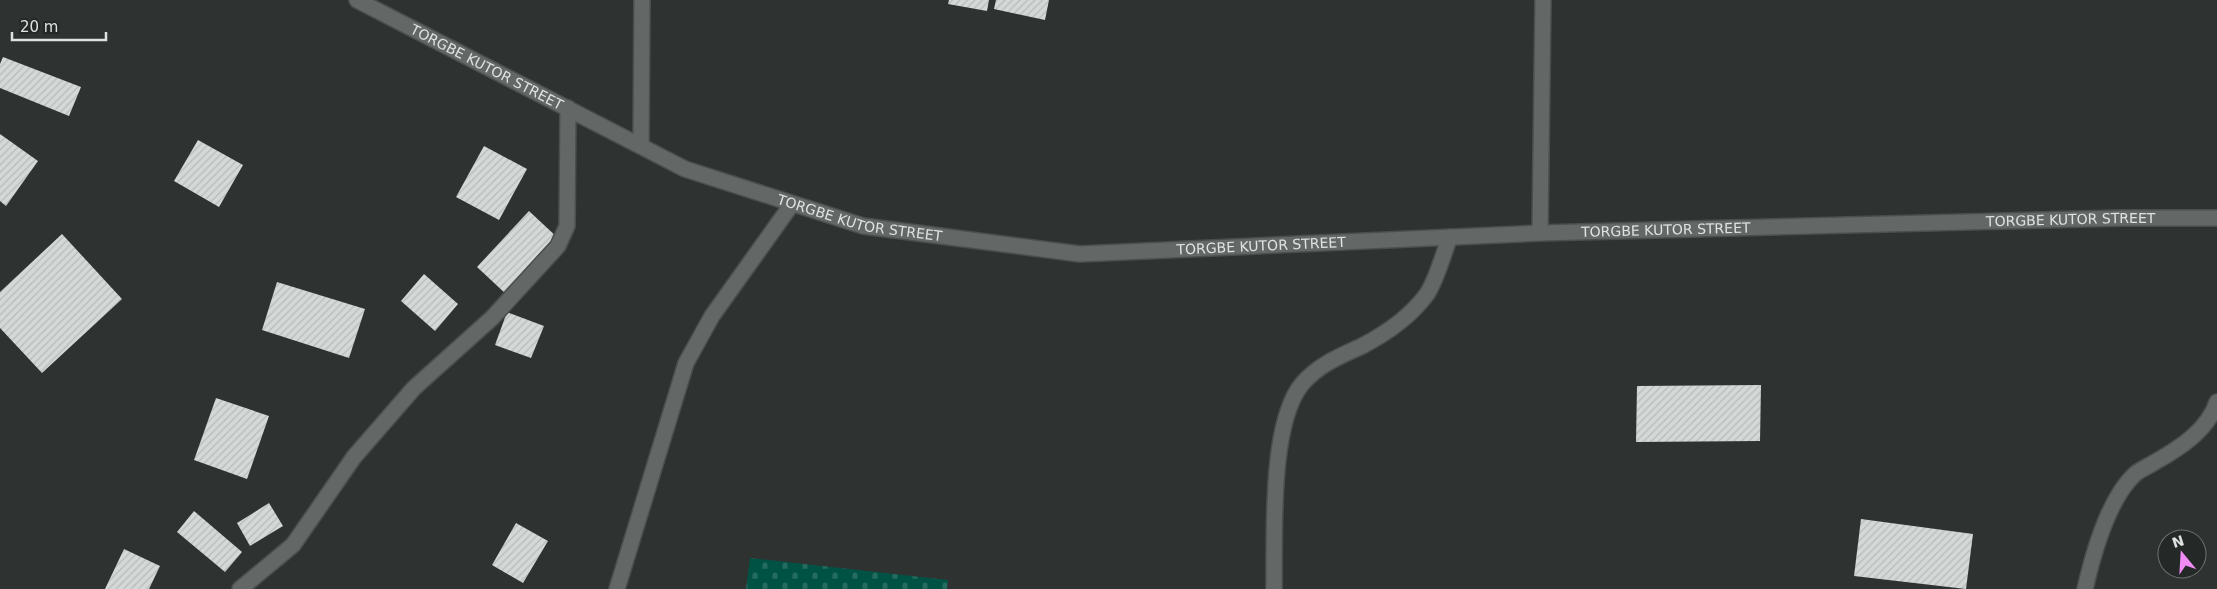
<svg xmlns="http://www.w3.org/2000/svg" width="2217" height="589" font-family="'DejaVu Sans',sans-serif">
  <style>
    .cemetery { fill: url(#cemetery-stones) }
    .building { fill: url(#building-hatch) }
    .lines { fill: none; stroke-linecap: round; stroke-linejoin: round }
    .street-casing { stroke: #4a4e4d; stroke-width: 18 }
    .street { stroke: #636766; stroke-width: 15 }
    .labels { text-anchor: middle; stroke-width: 5; stroke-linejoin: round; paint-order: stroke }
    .street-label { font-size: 14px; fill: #dfe2e1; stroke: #242827 }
  </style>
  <defs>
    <pattern id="cemetery-stones" width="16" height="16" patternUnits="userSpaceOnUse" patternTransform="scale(1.25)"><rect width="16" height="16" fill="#005344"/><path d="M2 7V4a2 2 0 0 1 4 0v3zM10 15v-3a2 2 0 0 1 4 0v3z" fill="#256b5f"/></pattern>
    <pattern id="building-hatch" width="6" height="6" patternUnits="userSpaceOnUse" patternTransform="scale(1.25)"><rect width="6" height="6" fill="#d4d9d8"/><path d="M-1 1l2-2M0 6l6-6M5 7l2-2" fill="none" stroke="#b7bbba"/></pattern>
  </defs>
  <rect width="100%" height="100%" fill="#2e3231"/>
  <polygon class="cemetery" points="750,558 948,580 947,589 746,589"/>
  <g class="building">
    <polygon points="949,0 989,0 987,11 948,4"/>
    <polygon points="996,0 1049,0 1045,20 994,9"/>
    <polygon points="3,57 81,87 69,116 0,88 0,64"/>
    <polygon points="0,134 38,161 6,206 0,201"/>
    <polygon points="198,140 243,165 219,207 174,181"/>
    <polygon points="484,146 527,169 499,220 456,197"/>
    <polygon points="529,211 559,239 507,295 477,267"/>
    <polygon points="62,234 122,299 42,373 0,328 0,292"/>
    <polygon points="424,274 458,304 435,331 401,301"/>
    <polygon points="277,282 365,309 349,358 262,330"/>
    <polygon points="507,312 544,326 531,358 495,345"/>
    <polygon points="1761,385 1760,441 1636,442 1637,386"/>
    <polygon points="216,398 269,416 247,479 194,460"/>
    <polygon points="269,503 283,526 250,546 237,523"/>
    <polygon points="194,511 242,552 225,572 177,532"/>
    <polygon points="1861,519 1973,534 1966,589 1854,576"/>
    <polygon points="516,523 548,541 523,583 492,565"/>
    <polygon points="124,549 160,566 149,589 105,589"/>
  </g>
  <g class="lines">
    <defs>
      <g id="street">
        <path id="s1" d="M 357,0 L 685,169 L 863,226 L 1080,254 L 1540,233 L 2122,218 L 2217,218"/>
        <polyline points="641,146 642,0"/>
        <polyline points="1540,233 1543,0"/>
        <polyline points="240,589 293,545 354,457 414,388 492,318 558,246 567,226 568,108"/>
        <polyline points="617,589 686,363 712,316 792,204"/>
        <path d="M 1274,589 C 1275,537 1269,424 1302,384 C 1318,365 1340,356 1362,346 C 1387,333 1411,316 1427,294 C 1437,279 1443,254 1450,237"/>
        <path d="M 2085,589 C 2093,554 2108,499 2135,474 C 2141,469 2149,466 2155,462 C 2180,448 2208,430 2217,402"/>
      </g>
    </defs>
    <use href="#street" class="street-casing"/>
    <use href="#street" class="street"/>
  </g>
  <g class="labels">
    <g class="street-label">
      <text dy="5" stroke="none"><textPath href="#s1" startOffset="146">TORGBE KUTOR STREET</textPath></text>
      <text dy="5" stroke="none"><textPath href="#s1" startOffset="551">TORGBE KUTOR STREET</textPath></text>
      <text dy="5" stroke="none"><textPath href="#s1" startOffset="1766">TORGBE KUTOR STREET</textPath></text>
      <text dy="5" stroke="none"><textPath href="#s1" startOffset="1361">TORGBE KUTOR STREET</textPath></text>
      <text dy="5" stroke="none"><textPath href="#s1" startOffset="956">TORGBE KUTOR STREET</textPath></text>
    </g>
  </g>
  <g transform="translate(2182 554) rotate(342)"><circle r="24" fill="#242827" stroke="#6f7271"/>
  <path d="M0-4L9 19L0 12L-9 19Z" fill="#f08bf6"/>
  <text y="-8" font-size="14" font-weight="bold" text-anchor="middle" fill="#dfe2e1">N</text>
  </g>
  <path d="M12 32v8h94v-8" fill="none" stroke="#dfe2e1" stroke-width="2.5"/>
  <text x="20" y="32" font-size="15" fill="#dfe2e1" stroke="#242827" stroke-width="4" paint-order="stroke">20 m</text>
</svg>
